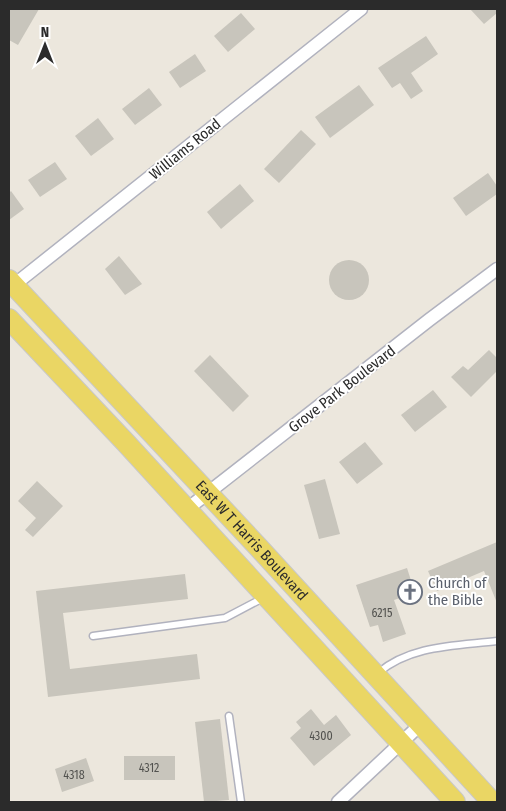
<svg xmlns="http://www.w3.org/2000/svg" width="506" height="811" font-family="'Fira Sans Condensed',sans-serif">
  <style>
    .building { fill: #c8c5bc }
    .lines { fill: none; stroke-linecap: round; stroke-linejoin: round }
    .service-casing { stroke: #b1b2be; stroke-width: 9 }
    .minor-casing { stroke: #b1b2be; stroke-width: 15 }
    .primary-casing { stroke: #c8c8c8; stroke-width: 22 }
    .service { stroke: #fff; stroke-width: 6 }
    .minor { stroke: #fff; stroke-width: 12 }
    .primary { stroke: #ead664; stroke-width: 20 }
    .labels { text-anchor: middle; stroke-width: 4; stroke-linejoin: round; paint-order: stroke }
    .number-label { font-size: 12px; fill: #52524f }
    .street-label { font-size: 15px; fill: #2b2b2b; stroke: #fff }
    .worship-label { font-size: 15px; fill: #5b616d; stroke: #fff; text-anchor: start }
  </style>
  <rect width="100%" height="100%" fill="#ece7dd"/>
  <g class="building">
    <polygon points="9,9 39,9 18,45 9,40"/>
    <polygon points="470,9 497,9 497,13 484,24"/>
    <polygon points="241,13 255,29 228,52 214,36"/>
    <polygon points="426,36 438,54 411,73 423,91 411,99 400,83 392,88 378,68"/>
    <polygon points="195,54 206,71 180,88 169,72"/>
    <polygon points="359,85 374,105 330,138 315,117"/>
    <polygon points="149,88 162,105 135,125 122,109"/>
    <polygon points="98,118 114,139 91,156 75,136"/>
    <polygon points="301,130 316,144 279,183 264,169"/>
    <polygon points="55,162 67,179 40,197 28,180"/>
    <polygon points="488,173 497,186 497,194 466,216 453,198"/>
    <polygon points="240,184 254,201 221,229 207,212"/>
    <polygon points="11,191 24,209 9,220 9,193"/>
    <polygon points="119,256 142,284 125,295 105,269"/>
    <circle cx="349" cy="280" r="20"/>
    <polygon points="489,350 497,358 497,371 471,397 451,377 463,366 468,370"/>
    <polygon points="210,355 249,396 233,412 194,371"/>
    <polygon points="433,390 447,407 415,432 401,415"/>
    <polygon points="365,442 383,464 357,484 339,462"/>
    <polygon points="325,479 340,534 319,539 304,485"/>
    <polygon points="37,481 63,506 33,537 25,530 36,518 18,501"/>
    <polygon points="497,542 497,603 484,571 437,591 428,571"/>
    <polygon points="407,568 415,593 394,600 406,634 383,642 378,625 370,627 356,585"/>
    <polygon points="185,574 188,599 63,613 70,669 197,654 200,679 48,697 36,591"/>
    <polygon points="311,709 324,725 336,715 351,735 314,766 290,738 301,728 296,722"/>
    <polygon points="220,719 229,800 204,802 195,722"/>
    <rect x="124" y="756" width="51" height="24"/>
    <polygon points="86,758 94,781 62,792 55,769"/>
  </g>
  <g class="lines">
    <defs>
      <g id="service">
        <polyline points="93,636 225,618 265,597"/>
        <path d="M 378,673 C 411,645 456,646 497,641"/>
        <polyline points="229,716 241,802"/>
      </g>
      <g id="minor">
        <polyline points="9,289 361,9"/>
        <polyline points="186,510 429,320 497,269"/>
        <polyline points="338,802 420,725"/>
      </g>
      <g id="primary">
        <path id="s1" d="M 9,280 L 260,549 L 492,802"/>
        <polyline points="9,319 126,443 455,802"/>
      </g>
    </defs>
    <use href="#service" class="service-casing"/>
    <use href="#minor" class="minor-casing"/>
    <use href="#primary" class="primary-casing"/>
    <use href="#service" class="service"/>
    <use href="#minor" class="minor"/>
    <use href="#primary" class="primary"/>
  </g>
  <defs>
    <symbol id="church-ring" viewBox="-11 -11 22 22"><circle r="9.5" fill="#fff" stroke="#6b7280" stroke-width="1.5"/><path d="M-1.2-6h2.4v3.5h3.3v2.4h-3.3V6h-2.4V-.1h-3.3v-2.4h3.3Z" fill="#6b7280"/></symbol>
  </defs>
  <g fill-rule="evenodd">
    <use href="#church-ring" x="396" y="578" width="28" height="28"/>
  </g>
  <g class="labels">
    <g class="number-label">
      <text x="382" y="617">6215</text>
      <text x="321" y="740">4300</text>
      <text x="149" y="772">4312</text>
      <text x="74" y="779">4318</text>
    </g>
    <g class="street-label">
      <text transform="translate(185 149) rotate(-39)" y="5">Williams Road</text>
      <text transform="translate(342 389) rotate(-38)" y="5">Grove Park Boulevard</text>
      <text dy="5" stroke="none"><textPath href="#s1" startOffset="356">East W T Harris Boulevard</textPath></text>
    </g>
    <g class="worship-label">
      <text x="428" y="588">Church of<tspan x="428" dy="17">the Bible</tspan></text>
    </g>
  </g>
  <rect width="506" height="811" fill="none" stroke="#2b2b2b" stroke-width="20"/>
  <g transform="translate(45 45)" stroke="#ffffff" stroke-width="4" paint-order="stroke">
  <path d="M0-4L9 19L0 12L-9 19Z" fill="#2b2b2b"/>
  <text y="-8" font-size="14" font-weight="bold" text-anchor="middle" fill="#2b2b2b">N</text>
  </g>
</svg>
